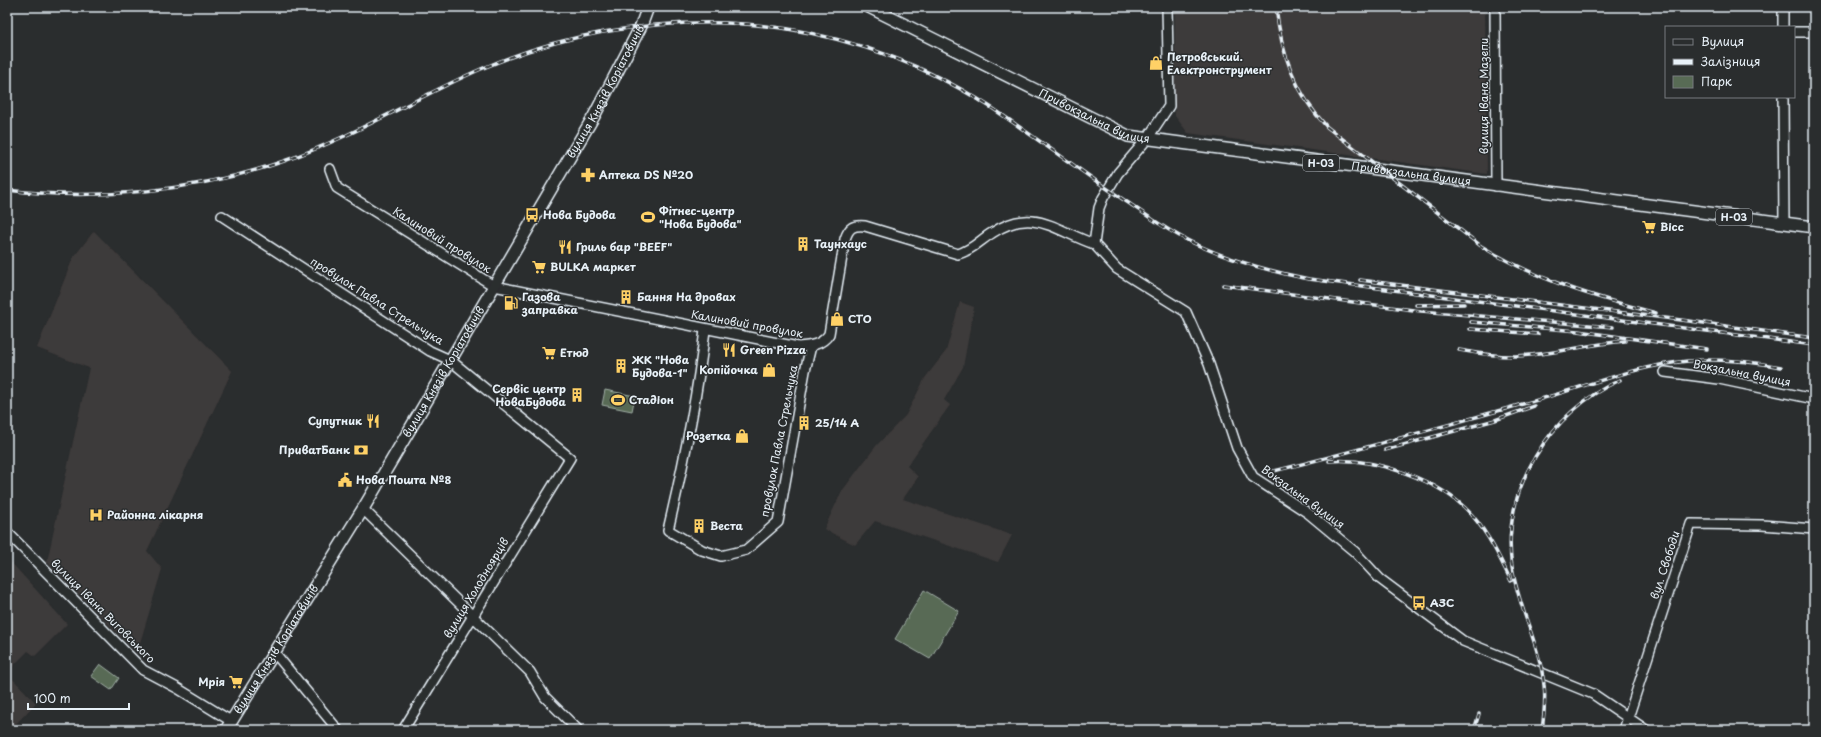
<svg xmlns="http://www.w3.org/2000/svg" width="1821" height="737" font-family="'Playpen Sans',sans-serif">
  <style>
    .built { fill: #3e3a3a }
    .green { fill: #586b55; stroke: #a0aea6 }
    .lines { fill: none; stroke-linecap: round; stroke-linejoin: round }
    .minor-casing { stroke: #e8f1f8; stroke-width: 12 }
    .major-casing { stroke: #e8f1f8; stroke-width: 14 }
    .minor { stroke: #2a2d2e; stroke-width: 9 }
    .major { stroke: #2a2d2e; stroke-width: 11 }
    .rail-casing { stroke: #e8f1f8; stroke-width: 3.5 }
    .rail { stroke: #2a2d2e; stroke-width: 2; stroke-dasharray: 6; stroke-linecap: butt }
    .labels { text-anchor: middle; stroke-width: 3; stroke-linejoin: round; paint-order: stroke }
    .shield { fill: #2a2d2e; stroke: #afb6bb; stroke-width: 1 }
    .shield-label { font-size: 10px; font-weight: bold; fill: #e8f1f8 }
    .poi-label { font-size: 11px; font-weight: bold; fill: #e8f1f8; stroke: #2a2d2e; text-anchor: start }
    .street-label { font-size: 11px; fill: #e8f1f8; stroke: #2a2d2e }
  </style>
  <rect width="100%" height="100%" fill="#2a2d2e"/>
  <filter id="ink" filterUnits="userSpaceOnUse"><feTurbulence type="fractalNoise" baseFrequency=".025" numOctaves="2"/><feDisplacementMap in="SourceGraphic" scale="8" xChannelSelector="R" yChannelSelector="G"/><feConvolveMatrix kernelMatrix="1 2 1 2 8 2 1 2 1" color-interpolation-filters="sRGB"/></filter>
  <g filter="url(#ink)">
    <g class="built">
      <polygon points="1175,7 1485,7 1487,174 1188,133 1175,116"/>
      <polygon points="94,231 232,371 147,551 162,569 137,653 47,562 89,368 37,348 73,258"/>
      <polygon points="960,302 974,307 963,367 944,400 950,405 907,466 918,477 903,499 1012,535 998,562 875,521 855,545 824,529 842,491 876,446 906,415 925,378 946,351"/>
      <polygon points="7,558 67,624 35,656 28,651 7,672"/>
      <polygon points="7,673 36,703 10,730 7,730"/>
    </g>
    <g class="green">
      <polygon points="605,390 635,396 632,411 602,405"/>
      <polygon points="924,590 959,611 930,659 895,639"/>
      <polygon points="100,664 119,678 111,690 91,676"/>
    </g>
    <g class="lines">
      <defs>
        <g id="minor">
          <polyline points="1167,7 1169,106 1147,139 1118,173 1103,198 1099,208 1094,244 1117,269 1186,312 1209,364 1237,448 1253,477 1308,513 1355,552 1380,579 1463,641 1593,694 1646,730"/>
          <polyline points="1495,7 1496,186"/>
          <polyline points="1783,7 1783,27"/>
          <polyline points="1794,32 1814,32"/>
          <polyline points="1783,97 1784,223"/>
          <path d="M 330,169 L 337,188 L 494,286 L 798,347 C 810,346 822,345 829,334 L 845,239 C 849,227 853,225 865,226 L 958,254 C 973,250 980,240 992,233 C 1033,206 1054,230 1094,244"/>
          <polyline points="222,216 430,351 450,360 570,458 403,730"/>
          <path d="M 705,330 C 697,397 684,463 668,530 L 702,550 L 721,556 L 746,550 L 778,522 L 805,371 L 811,346"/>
          <polyline points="1665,372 1719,379 1814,399"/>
          <polyline points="363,509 530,672 545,697 578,730"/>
          <polyline points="7,532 143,670 177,688 231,721"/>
          <polyline points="274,652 338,730"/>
          <polyline points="1624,730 1691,524 1762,525 1814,529"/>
        </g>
        <g id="major">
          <path id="s1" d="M 869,7 L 1128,136 L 1814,227"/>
          <path id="s2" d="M 226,730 L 363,509 L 594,116 L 641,26 L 648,7"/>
        </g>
      </defs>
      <use href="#minor" class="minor-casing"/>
      <use href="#major" class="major-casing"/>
      <use href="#minor" class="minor"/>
      <use href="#major" class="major"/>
      <defs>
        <g id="rail">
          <path d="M 1276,7 C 1281,53 1295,93 1327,127 L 1481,246 C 1537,280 1593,297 1656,313"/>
          <path d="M 7,190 C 97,201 199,191 284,161 C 353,137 415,98 481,69 C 559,35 643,21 727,23 C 820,26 914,57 992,108 C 1038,139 1083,173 1130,204 C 1149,217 1168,231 1189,241 C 1228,260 1268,271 1309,279 L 1814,345"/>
          <polyline points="1360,280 1689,321 1814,338"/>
          <polyline points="1223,285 1421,311 1613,327"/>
          <polyline points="1416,305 1464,304"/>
          <polyline points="1471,322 1578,331 1707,349"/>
          <polyline points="1470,329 1538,334"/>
          <path d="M 1459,350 C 1477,353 1496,357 1515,356 C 1552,355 1588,344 1625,341"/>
          <polyline points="1385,450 1495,420 1534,406"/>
          <path d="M 1329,461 C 1375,457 1441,480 1472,515 C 1489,535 1500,558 1511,581"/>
          <path d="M 1270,472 C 1357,451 1443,426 1530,402 C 1582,388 1634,366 1688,361 C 1720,358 1750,361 1781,367"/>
          <polyline points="1474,730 1479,714"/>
          <path d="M 1542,730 C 1544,715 1546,700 1544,685 C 1540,645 1518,607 1512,567 C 1500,491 1550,411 1620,380"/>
        </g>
      </defs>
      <use href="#rail" class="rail-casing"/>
      <use href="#rail" class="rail"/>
    </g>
  </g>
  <defs>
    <symbol id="shop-bare" viewBox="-9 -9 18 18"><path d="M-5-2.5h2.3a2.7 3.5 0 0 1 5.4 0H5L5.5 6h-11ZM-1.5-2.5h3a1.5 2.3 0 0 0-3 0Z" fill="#ffd166" stroke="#2a2d2e" stroke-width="2.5" paint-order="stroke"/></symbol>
    <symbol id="pharmacy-bare" viewBox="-9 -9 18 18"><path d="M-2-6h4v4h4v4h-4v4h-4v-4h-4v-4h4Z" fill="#ffd166" stroke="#2a2d2e" stroke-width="2.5" paint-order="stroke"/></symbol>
    <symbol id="bus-bare" viewBox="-9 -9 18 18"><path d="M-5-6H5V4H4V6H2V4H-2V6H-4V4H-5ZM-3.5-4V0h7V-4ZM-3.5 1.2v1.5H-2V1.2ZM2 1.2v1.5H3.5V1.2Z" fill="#ffd166" stroke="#2a2d2e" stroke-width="2.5" paint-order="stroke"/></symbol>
    <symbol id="stadium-bare" viewBox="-9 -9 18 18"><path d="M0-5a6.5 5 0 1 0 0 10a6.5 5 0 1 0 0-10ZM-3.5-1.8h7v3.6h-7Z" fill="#ffd166" stroke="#2a2d2e" stroke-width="2.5" paint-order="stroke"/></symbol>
    <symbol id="supermarket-bare" viewBox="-9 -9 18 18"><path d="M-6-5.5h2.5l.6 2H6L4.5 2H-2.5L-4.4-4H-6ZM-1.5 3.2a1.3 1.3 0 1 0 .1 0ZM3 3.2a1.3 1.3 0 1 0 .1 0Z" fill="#ffd166" stroke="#2a2d2e" stroke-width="2.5" paint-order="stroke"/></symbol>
    <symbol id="building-bare" viewBox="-9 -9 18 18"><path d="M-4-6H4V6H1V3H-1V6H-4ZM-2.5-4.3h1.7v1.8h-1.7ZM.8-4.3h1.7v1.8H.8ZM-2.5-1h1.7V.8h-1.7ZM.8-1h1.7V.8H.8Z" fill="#ffd166" stroke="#2a2d2e" stroke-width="2.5" paint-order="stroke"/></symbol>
    <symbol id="restaurant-bare" viewBox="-9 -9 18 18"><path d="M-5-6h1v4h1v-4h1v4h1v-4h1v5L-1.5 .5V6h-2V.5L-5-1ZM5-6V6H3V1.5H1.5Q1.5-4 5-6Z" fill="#ffd166" stroke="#2a2d2e" stroke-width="2.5" paint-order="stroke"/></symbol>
    <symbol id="fuel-bare" viewBox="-9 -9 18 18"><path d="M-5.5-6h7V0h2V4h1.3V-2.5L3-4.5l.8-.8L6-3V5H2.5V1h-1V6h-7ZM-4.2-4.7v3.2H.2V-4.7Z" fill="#ffd166" stroke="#2a2d2e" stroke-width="2.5" paint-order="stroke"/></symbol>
    <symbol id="bank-bare" viewBox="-9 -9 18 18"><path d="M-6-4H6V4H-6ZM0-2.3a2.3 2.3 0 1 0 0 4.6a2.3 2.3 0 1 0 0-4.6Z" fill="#ffd166" stroke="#2a2d2e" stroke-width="2.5" paint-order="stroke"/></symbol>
    <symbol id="civic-bare" viewBox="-9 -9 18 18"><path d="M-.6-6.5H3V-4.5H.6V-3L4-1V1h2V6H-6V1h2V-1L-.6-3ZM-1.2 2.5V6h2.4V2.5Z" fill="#ffd166" stroke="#2a2d2e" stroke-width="2.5" paint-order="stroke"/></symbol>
    <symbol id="hospital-bare" viewBox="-9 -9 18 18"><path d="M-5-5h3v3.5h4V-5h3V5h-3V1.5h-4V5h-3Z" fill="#ffd166" stroke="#2a2d2e" stroke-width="2.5" paint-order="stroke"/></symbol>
  </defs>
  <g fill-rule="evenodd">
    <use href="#shop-bare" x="1146" y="53" width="20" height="20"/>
    <use href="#pharmacy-bare" x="578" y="165" width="20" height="20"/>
    <use href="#bus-bare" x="522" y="205" width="20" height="20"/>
    <use href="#stadium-bare" x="638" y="207" width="20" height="20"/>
    <use href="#supermarket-bare" x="1639" y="217" width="20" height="20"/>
    <use href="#building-bare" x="793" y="234" width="20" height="20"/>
    <use href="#restaurant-bare" x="555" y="237" width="20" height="20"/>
    <use href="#supermarket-bare" x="529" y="257" width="20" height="20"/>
    <use href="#building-bare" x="616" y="287" width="20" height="20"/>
    <use href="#fuel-bare" x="501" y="293" width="20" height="20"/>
    <use href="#shop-bare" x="827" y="309" width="20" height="20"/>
    <use href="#restaurant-bare" x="719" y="340" width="20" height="20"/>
    <use href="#supermarket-bare" x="539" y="343" width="20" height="20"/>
    <use href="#building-bare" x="611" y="356" width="20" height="20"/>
    <use href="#shop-bare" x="759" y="360" width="20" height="20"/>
    <use href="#building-bare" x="567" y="385" width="20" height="20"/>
    <use href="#stadium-bare" x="608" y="390" width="20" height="20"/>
    <use href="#restaurant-bare" x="363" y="411" width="20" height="20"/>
    <use href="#building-bare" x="794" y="413" width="20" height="20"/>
    <use href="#shop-bare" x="732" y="426" width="20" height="20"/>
    <use href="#bank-bare" x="351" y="440" width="20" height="20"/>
    <use href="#civic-bare" x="335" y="470" width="20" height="20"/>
    <use href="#hospital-bare" x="86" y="505" width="20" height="20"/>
    <use href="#building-bare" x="689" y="516" width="20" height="20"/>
    <use href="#bus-bare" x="1409" y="593" width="20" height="20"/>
    <use href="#supermarket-bare" x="226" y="672" width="20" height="20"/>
  </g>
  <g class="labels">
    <g class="shield">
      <rect x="1303" y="155" width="36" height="16" rx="3"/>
      <rect x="1716" y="209" width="36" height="16" rx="3"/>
    </g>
    <g class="shield-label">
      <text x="1321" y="167">Н-03</text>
      <text x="1734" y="221">Н-03</text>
    </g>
    <g class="poi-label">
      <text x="1167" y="61">Петровський.<tspan x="1167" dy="13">Електронструмент</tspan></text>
      <text x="599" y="179">Аптека DS №20</text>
      <text x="659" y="215">Фітнес-центр<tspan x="659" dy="13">"Нова Будова"</tspan></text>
      <text x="543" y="219">Нова Будова</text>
      <text x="1660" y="231">Вісс</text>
      <text x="814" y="248">Таунхаус</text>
      <text x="576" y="251">Гриль бар "BEEF"</text>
      <text x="550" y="271">BULKA маркет</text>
      <text x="522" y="301">Газова<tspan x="522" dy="13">заправка</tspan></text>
      <text x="637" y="301">Бання На дровах</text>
      <text x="848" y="323">СТО</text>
      <text x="740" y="354">Green Pizza</text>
      <text x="560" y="357">Етюд</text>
      <text x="632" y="364">ЖК "Нова<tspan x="632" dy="13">Будова-1"</tspan></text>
      <text x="758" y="374" text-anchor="end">Копійочка</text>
      <text x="566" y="393" text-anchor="end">Сервіс центр<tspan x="566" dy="13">НоваБудова</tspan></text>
      <text x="629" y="404">Стадіон</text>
      <text x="362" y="425" text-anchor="end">Супутник</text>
      <text x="815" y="427">25/14 А</text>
      <text x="731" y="440" text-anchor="end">Розетка</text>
      <text x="350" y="454" text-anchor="end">ПриватБанк</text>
      <text x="356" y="484">Нова Пошта №8</text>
      <text x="107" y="519">Районна лікарня</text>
      <text x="710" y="530">Веста</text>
      <text x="1430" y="607">АЗС</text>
      <text x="225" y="686" text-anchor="end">Мрія</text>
    </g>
    <g class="street-label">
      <text dy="4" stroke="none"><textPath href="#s2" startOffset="743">вулиця Князів Коріатовичів</textPath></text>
      <text transform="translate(1484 96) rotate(-90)" y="4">вулиця Івана Мазепи</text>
      <text dy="4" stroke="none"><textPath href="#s1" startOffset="251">Привокзальна вулиця</textPath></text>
      <text dy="4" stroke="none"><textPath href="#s1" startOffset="575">Привокзальна вулиця</textPath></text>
      <text transform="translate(442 240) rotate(32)" y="4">Калиновий провулок</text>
      <text transform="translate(377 301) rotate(32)" y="4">провулок Павла Стрельчука</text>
      <text transform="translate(747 324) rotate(10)" y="4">Калиновий провулок</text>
      <text dy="4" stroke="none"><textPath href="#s2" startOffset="419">вулиця Князів Коріатовичів</textPath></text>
      <text transform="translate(1742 373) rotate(11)" y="4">Вокзальна вулиця</text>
      <text transform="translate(779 441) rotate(-79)" y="4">провулок Павла Стрельчука</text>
      <text transform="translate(1303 497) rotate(36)" y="4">Вокзальна вулиця</text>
      <text transform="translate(1665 565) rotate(-72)" y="4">вул. Свободи</text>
      <text transform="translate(476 588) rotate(-59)" y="4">вулиця Холодноярців</text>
      <text transform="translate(103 611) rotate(45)" y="4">вулиця Івана Виговського</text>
      <text dy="4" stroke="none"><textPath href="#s2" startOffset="95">вулиця Князів Коріатовичів</textPath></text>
    </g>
  </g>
  <rect width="1821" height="737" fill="none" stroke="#2a2d2e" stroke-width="24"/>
  <rect x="12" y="12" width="1797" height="713" fill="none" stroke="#e8f1f8" stroke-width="1.5" filter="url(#ink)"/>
  <rect x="1665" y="26" width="130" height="72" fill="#2a2d2e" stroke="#767b7f"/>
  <rect x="1673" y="39" width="20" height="6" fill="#2a2d2e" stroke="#767b7f"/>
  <text x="1701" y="46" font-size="12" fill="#e8f1f8">Вулиця</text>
  <rect x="1673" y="59" width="20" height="6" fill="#e8f1f8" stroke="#767b7f"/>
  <text x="1701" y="66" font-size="12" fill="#e8f1f8">Залізниця</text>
  <rect x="1673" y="76" width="20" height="12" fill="#586b55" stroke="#767b7f"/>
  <text x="1701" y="86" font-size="12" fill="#e8f1f8">Парк</text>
  <path d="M28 703v6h101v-6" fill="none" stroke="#e8f1f8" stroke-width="2"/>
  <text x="34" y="703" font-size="12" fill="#e8f1f8" stroke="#2a2d2e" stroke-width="3" paint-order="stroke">100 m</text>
</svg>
